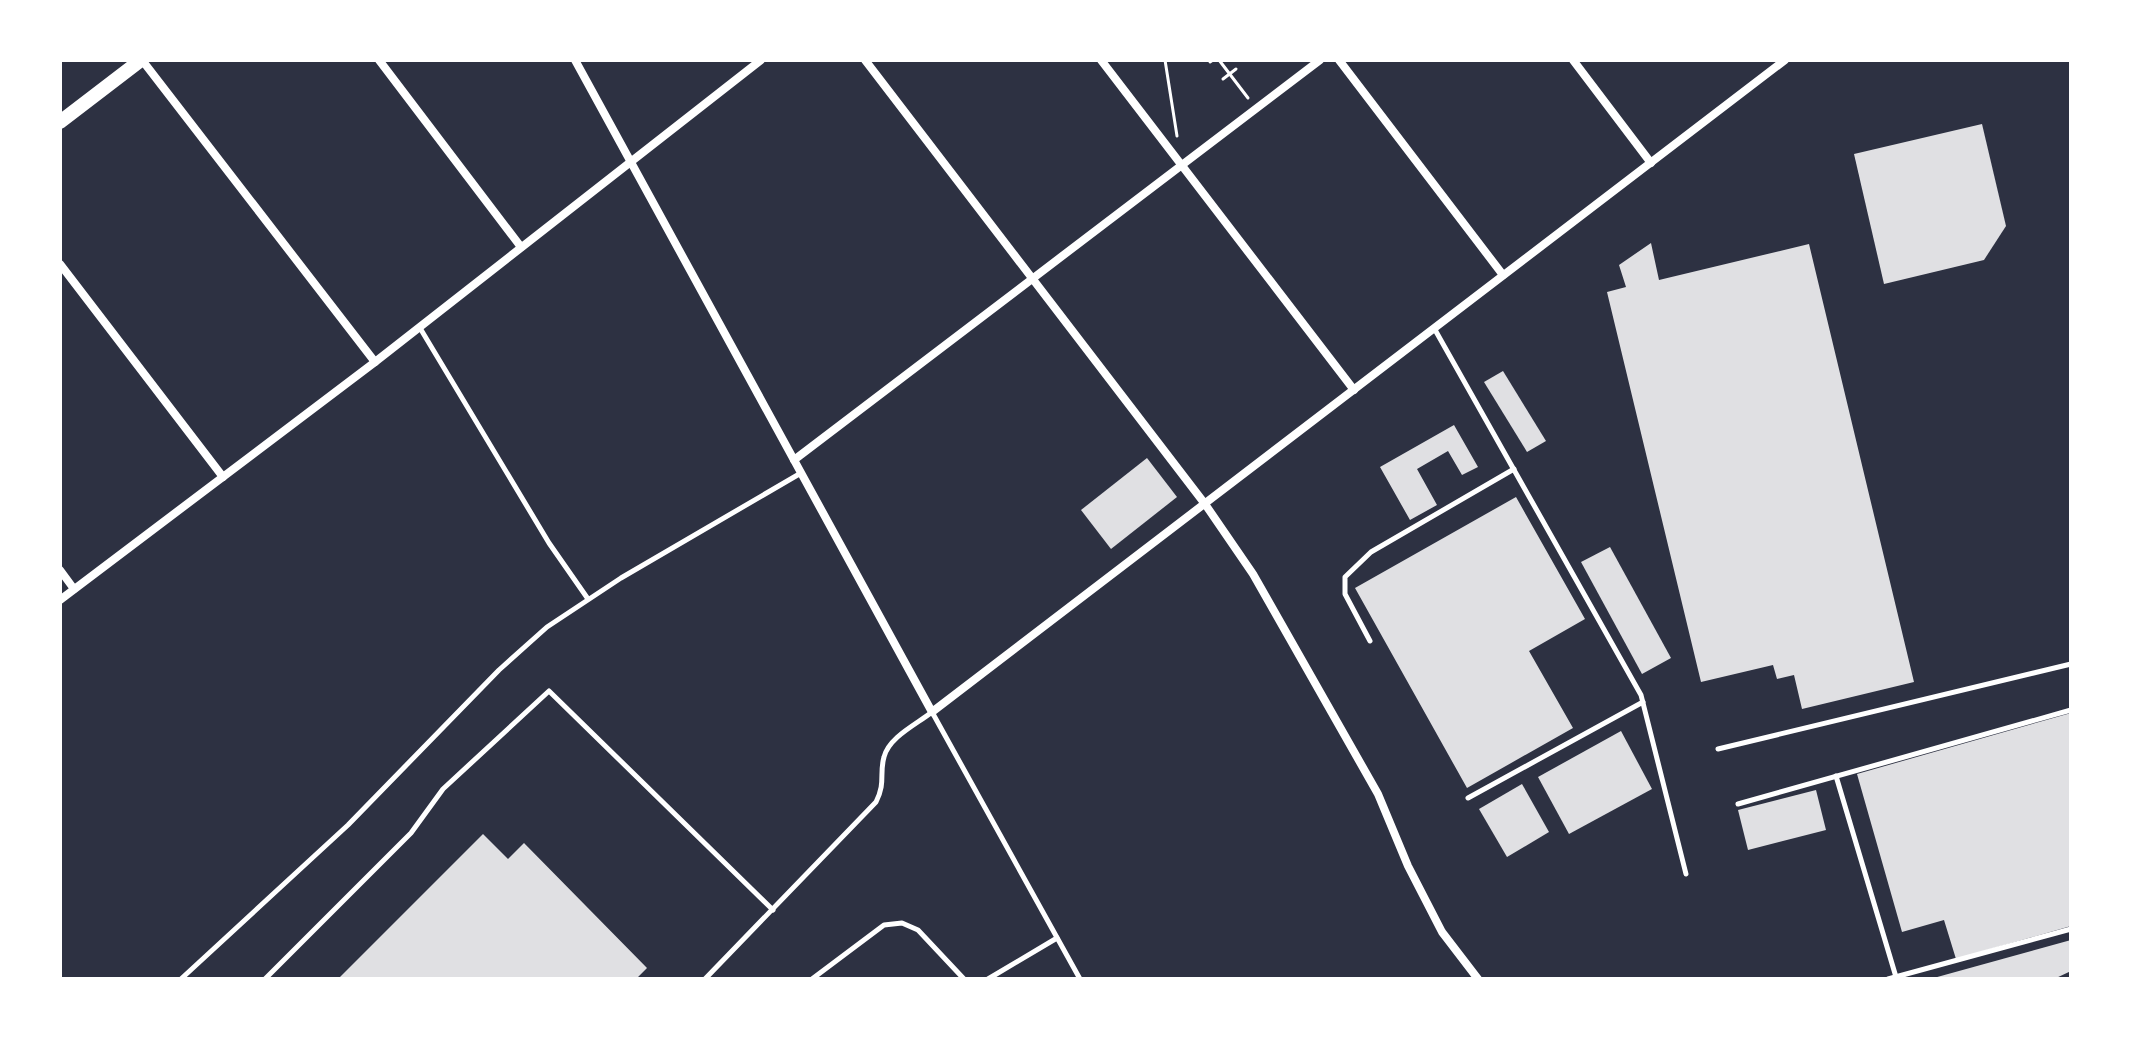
<svg xmlns="http://www.w3.org/2000/svg" width="2131" height="1039" font-family="Lora,serif">
  <style>
    .building { fill: #e0e0e3 }
    .lines { fill: none; stroke-linecap: round; stroke-linejoin: round }
    .path { stroke: #fff; stroke-width: 3 }
    .service { stroke: #fff; stroke-width: 5 }
    .minor { stroke: #fff; stroke-width: 8 }
    .tertiary { stroke: #fff; stroke-width: 14 }
  </style>
  <rect width="100%" height="100%" fill="#2d3142"/>
  <g class="building">
    <polygon points="1982,124 2006,226 1984,260 1884,284 1854,154"/>
    <polygon points="1651,243 1659,280 1809,244 1914,682 1802,709 1794,675 1777,679 1773,665 1701,682 1607,292 1626,287 1619,265"/>
    <polygon points="1503,371 1546,441 1527,452 1484,382"/>
    <polygon points="1454,425 1478,467 1462,475 1448,451 1417,469 1437,505 1410,520 1380,467"/>
    <polygon points="1147,458 1177,497 1111,549 1081,510"/>
    <polygon points="1516,497 1585,619 1529,651 1573,728 1467,788 1355,588"/>
    <polygon points="1610,547 1671,658 1642,674 1581,562"/>
    <polygon points="2071,713 2071,926 1956,959 1944,920 1902,932 1857,774"/>
    <polygon points="1621,731 1652,789 1569,834 1538,777"/>
    <polygon points="1522,784 1549,832 1507,857 1479,809"/>
    <polygon points="1816,790 1826,830 1748,850 1738,810"/>
    <polygon points="483,834 508,859 524,843 647,968 636,979 338,979"/>
    <polygon points="2071,940 2071,971 2054,979 1930,979"/>
  </g>
  <g class="lines">
    <g class="path">
      <polyline points="1165,60 1177,136"/>
      <polyline points="1219,60 1248,98"/>
      <polyline points="1210,62 1213,60"/>
      <polyline points="1223,79 1236,69"/>
    </g>
    <g class="service">
      <polyline points="420,328 549,543 588,599"/>
      <polyline points="1434,328 1641,695 1686,874"/>
      <polyline points="1370,641 1345,594 1345,577 1371,552 1514,469"/>
      <polyline points="1718,749 2071,664"/>
      <polyline points="1836,776 1896,977"/>
      <polyline points="1468,798 1643,702"/>
      <polyline points="1738,804 2071,710"/>
      <polyline points="181,979 348,825 499,670 547,627 621,578 801,473"/>
      <polyline points="265,979 411,833 443,789 549,691 773,910"/>
      <path d="M 705,979 L 876,802 C 886,782 879,775 884,757 C 889,737 917,724 932,712 L 1080,979"/>
      <polyline points="812,979 884,925 902,923 918,930 964,979"/>
      <polyline points="988,979 1057,938"/>
      <polyline points="1888,979 2071,929"/>
    </g>
    <g class="minor">
      <polyline points="142,60 375,362"/>
      <polyline points="379,60 521,247"/>
      <polyline points="575,60 932,712 1785,60"/>
      <polyline points="865,60 1205,504 1253,574 1378,794 1408,866 1442,932 1478,979"/>
      <polyline points="1101,60 1354,390"/>
      <polyline points="1339,60 1503,275"/>
      <polyline points="1573,60 1651,163"/>
      <polyline points="60,264 223,477"/>
      <polyline points="794,460 1320,60"/>
      <polyline points="60,570 74,589"/>
      <polyline points="60,600 375,362 761,60"/>
    </g>
    <polyline class="tertiary" points="60,122 141,60"/>
  </g>
  <rect width="2131" height="1039" fill="none" stroke="#ffffff" stroke-width="124"/>
</svg>
